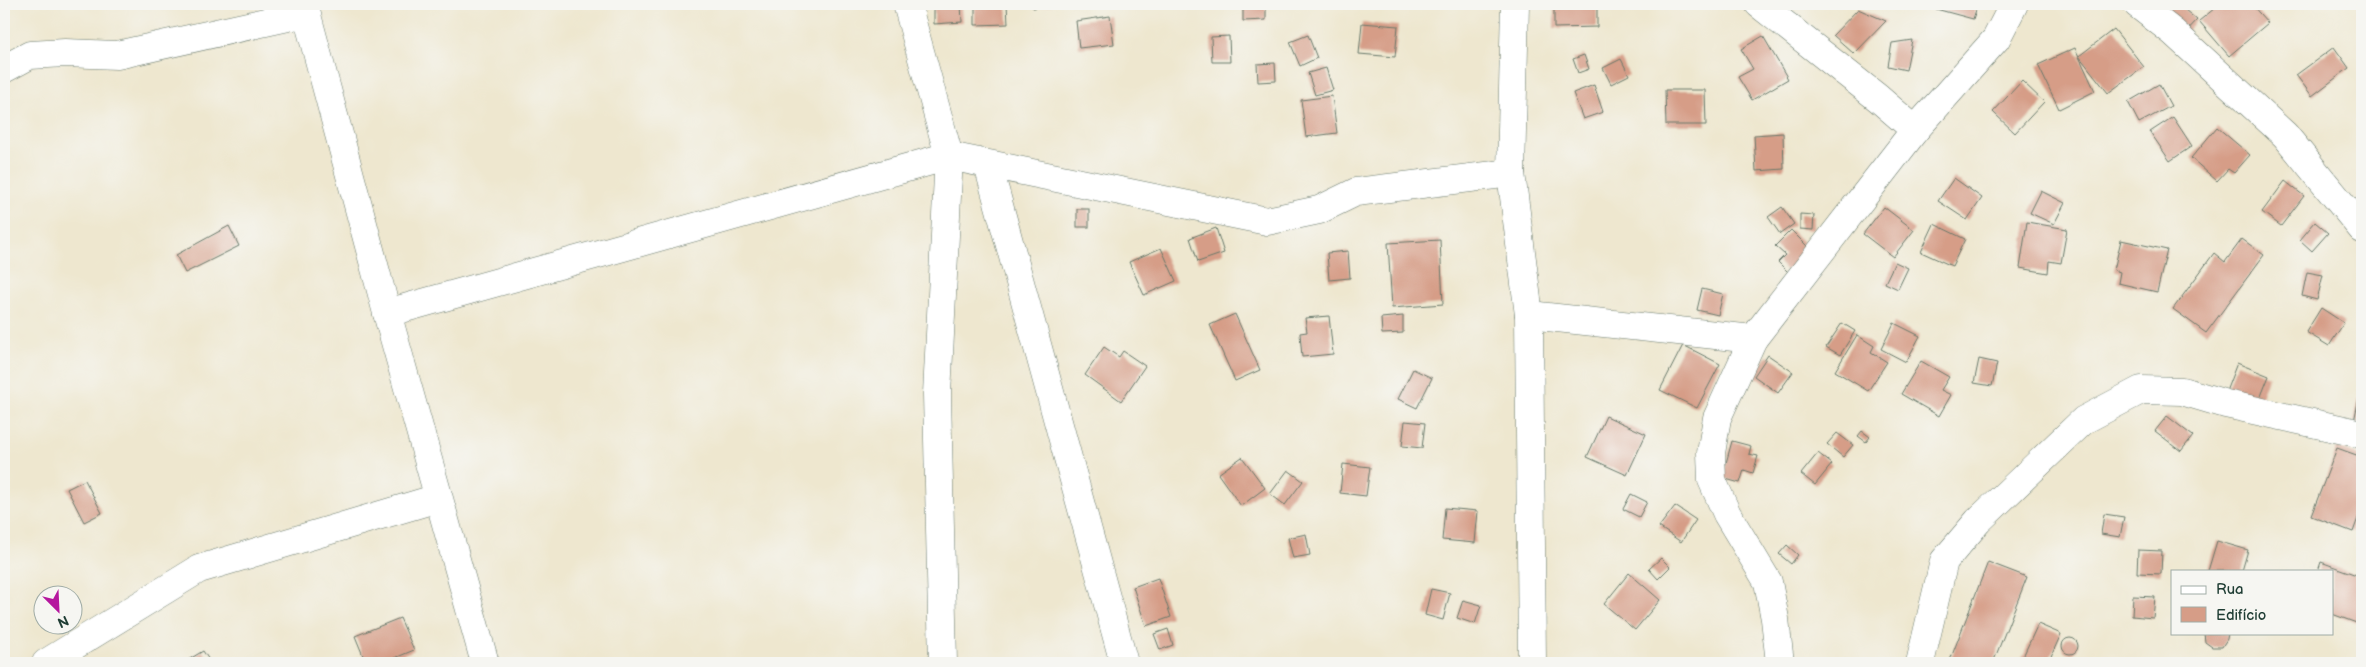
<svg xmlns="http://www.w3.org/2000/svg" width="2366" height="667" font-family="'Balsamiq Sans',sans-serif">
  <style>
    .building { fill: #d69d87 }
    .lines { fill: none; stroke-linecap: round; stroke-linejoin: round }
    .minor-casing { stroke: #67786a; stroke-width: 29 }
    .minor { stroke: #fff; stroke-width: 28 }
  </style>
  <rect width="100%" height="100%" fill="#f6f6f2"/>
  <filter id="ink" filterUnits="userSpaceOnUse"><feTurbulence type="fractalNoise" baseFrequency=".02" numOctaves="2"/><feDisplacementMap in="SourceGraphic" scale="10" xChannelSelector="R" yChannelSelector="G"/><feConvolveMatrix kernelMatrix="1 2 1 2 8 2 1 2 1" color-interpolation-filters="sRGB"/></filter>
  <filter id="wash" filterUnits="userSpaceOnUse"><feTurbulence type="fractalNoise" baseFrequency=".0096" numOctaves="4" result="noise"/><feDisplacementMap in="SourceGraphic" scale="20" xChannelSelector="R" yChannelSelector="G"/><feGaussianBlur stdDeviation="1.12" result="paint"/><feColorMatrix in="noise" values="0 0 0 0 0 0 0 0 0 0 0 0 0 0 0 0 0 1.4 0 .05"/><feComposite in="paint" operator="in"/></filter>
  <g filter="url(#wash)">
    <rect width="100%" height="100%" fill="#eee7cf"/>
    <g id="blocks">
      <g class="building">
        <polygon points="934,4 961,4 962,22 934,24"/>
        <polygon points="975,4 1007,4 1008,24 975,25"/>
        <polygon points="1032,4 1052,4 1052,5 1033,8"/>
        <polygon points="1243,4 1266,4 1266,20 1243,21"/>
        <polygon points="1554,4 1597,4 1597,27 1554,28"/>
        <polygon points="1938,4 1978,4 1973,19 1936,9"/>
        <polygon points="2164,4 2178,4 2197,20 2185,33 2159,9"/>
        <polygon points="2220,4 2251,4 2268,23 2229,56 2199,21"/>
        <polygon points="1858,9 1886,21 1854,54 1833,35"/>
        <polygon points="1110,16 1114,44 1079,48 1076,21"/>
        <polygon points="1362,23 1398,26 1395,57 1359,54"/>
        <polygon points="2114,29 2144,67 2108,93 2079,56"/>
        <polygon points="1308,35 1317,58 1300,66 1290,42"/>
        <polygon points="1229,36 1230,62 1212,62 1211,37"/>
        <polygon points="1763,36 1788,79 1752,100 1738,77 1753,69 1741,49"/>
        <polygon points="1912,40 1906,70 1888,66 1892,43"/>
        <polygon points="2334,47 2349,68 2312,96 2296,75"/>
        <polygon points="2075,48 2095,91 2059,109 2038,65"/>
        <polygon points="1584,55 1589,69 1578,73 1573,59"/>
        <polygon points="1621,59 1629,75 1611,84 1603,68"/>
        <polygon points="1275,63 1276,81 1258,82 1257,64"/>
        <polygon points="1326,68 1333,90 1315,95 1308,73"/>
        <polygon points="2022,81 2044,102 2015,133 1993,112"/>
        <polygon points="2159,84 2171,106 2139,123 2128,102"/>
        <polygon points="1594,85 1603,112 1583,119 1573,93"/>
        <polygon points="1665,90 1705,90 1706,125 1666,125"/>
        <polygon points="1332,96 1337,133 1306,137 1301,100"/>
        <polygon points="2173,117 2192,146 2170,161 2150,132"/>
        <polygon points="2217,127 2250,155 2234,173 2228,169 2217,181 2191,158"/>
        <polygon points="1783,133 1784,169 1756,171 1754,135"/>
        <polygon points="1954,178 1982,198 1967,220 1938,201"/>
        <polygon points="2285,181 2304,196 2281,226 2262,212"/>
        <polygon points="2041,191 2065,203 2054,224 2030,213"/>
        <polygon points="1782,207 1794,224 1780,234 1768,217"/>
        <polygon points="1884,207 1914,230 1893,257 1863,234"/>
        <rect x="1077" y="209" width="12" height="18"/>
        <polygon points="1800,214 1814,215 1813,230 1800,229"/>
        <polygon points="2027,222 2067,229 2061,263 2049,261 2048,273 2020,268"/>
        <polygon points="2315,222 2328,233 2312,251 2300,240"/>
        <polygon points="1934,224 1965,239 1952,266 1921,252"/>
        <polygon points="229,226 239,246 185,273 176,255"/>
        <polygon points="1216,228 1224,253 1198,262 1190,238"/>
        <polygon points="1791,230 1812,251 1789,273 1778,262 1785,255 1775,246"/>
        <polygon points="2242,239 2264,255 2206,333 2173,309 2214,253 2225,262"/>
        <polygon points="1440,240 1443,304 1392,308 1388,243"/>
        <polygon points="2121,240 2167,250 2157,292 2118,283 2120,272 2114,270"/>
        <polygon points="1161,248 1176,281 1144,295 1129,262"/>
        <polygon points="1348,251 1350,278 1329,280 1327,253"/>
        <polygon points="1895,262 1908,268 1898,289 1885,283"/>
        <polygon points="2307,272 2323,275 2317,300 2302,296"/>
        <polygon points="1702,289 1723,294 1718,315 1697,310"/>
        <polygon points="2321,308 2344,323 2329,346 2306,332"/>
        <polygon points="1235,314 1260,370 1235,381 1210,325"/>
        <polygon points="1329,316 1333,354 1302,357 1300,333 1307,332 1305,318"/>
        <polygon points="1403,316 1403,333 1382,334 1381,318"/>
        <polygon points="1842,323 1855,331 1840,355 1826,347"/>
        <polygon points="1894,323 1920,336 1906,362 1881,349"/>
        <polygon points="1857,335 1874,346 1871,352 1887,362 1868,391 1835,371"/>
        <polygon points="1683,345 1720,364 1697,408 1660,390"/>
        <polygon points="1104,347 1119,357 1123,351 1145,366 1121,401 1085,375"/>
        <polygon points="1768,355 1793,372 1778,393 1754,376"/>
        <polygon points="1979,359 1997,363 1992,386 1974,383"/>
        <polygon points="1921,361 1949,377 1941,390 1951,395 1939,416 1901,394"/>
        <polygon points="2237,363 2269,376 2257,406 2225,394"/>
        <polygon points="1413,369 1432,378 1417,408 1398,399"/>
        <polygon points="2359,398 2362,398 2362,423 2354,421"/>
        <polygon points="1606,416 1646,434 1627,475 1587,457"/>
        <polygon points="2167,416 2193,436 2181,451 2155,431"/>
        <polygon points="1405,421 1425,423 1422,448 1402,446"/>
        <polygon points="1862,431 1870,437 1866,442 1858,436"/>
        <polygon points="1837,433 1853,445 1843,457 1827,444"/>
        <polygon points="1732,441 1751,446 1749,454 1758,456 1753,473 1744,470 1740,483 1722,478"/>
        <polygon points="2337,448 2362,457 2362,507 2353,532 2311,516"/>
        <polygon points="1818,453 1832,464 1815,485 1801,474"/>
        <polygon points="1242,457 1265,488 1241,506 1218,474"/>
        <polygon points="1343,464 1370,467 1366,496 1340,493"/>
        <polygon points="1288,470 1303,481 1285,505 1270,494"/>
        <polygon points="85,480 102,513 84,522 67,489"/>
        <polygon points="1631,494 1647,502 1639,517 1623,509"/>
        <polygon points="1675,506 1696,520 1681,542 1659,527"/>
        <polygon points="1445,508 1478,511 1475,543 1442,540"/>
        <polygon points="2104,514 2124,517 2120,537 2101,534"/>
        <polygon points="1306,534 1310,555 1293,558 1288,538"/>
        <polygon points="2217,541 2248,550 2242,571 2208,571"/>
        <polygon points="1787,545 1798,555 1791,564 1779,554"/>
        <polygon points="2138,550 2162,551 2161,574 2137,573"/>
        <polygon points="1661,558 1670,567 1658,579 1649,569"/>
        <polygon points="1988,562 2027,577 1993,663 1949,663"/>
        <polygon points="2321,562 2362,577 2362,625 2332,614 2332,571 2318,571"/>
        <polygon points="1629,573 1660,600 1635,630 1604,604"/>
        <polygon points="1158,578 1171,617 1146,626 1133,587"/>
        <polygon points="1431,589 1450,593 1443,620 1425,615"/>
        <polygon points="2133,596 2155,597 2153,618 2132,616"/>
        <polygon points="1463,600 1481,605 1475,624 1457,618"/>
        <polygon points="400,618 414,650 383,663 366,663 355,636"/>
        <polygon points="2038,624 2061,634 2048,663 2020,663"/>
        <polygon points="1168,629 1173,645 1160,650 1154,634"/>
        <polygon points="2204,633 2228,633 2227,639 2222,647 2212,647 2205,642"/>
        <circle cx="2070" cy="646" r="8"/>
        <polygon points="203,651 211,663 183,663"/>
      </g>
    </g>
  </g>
  <g filter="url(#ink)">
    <use href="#blocks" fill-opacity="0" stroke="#67786a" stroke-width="1"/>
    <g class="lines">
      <defs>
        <g id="minor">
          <polyline points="304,4 387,313 485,663"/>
          <polyline points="907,4 949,156 937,394 943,663"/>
          <polyline points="1515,4 1511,173 1529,315 1532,663"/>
          <polyline points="1759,4 1878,98 1915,130"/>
          <polyline points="2137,4 2173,32 2285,135 2362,229"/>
          <polyline points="4,69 30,55 65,53 117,55 306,13"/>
          <polyline points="988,165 1124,663"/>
          <polyline points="387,313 949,156 1267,221 1319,210 1356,192 1511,173"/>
          <polyline points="1529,315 1753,339"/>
          <polyline points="46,663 199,569 438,498"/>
          <polyline points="1780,663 1775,619 1768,582 1727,514 1712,480 1711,453 1717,418 1753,339 1915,130 1996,39 2014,4"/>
          <polyline points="1920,663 1944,561 1978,521 2084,420 2141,390 2182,391 2226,404 2362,434"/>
        </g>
      </defs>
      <use href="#minor" class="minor-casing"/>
      <use href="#minor" class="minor"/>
    </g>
  </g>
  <rect width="2366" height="667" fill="none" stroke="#f6f6f2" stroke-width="20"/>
  <rect x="2171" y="570" width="162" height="65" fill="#f6f6f2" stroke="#a0aca6"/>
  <rect x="2181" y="586" width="25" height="8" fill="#ffffff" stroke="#a0aca6"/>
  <text x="2216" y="594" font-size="15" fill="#1f3d34">Rua</text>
  <rect x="2181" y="607" width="25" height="15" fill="#d69d87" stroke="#a0aca6"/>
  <text x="2216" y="620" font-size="15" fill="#1f3d34">Edifício</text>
  <g transform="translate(58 610) rotate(156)"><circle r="24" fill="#f6f6f2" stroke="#a0aca6"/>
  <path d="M0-4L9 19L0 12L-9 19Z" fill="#b5179e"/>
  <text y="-8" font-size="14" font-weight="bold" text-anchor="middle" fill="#1f3d34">N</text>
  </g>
</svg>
